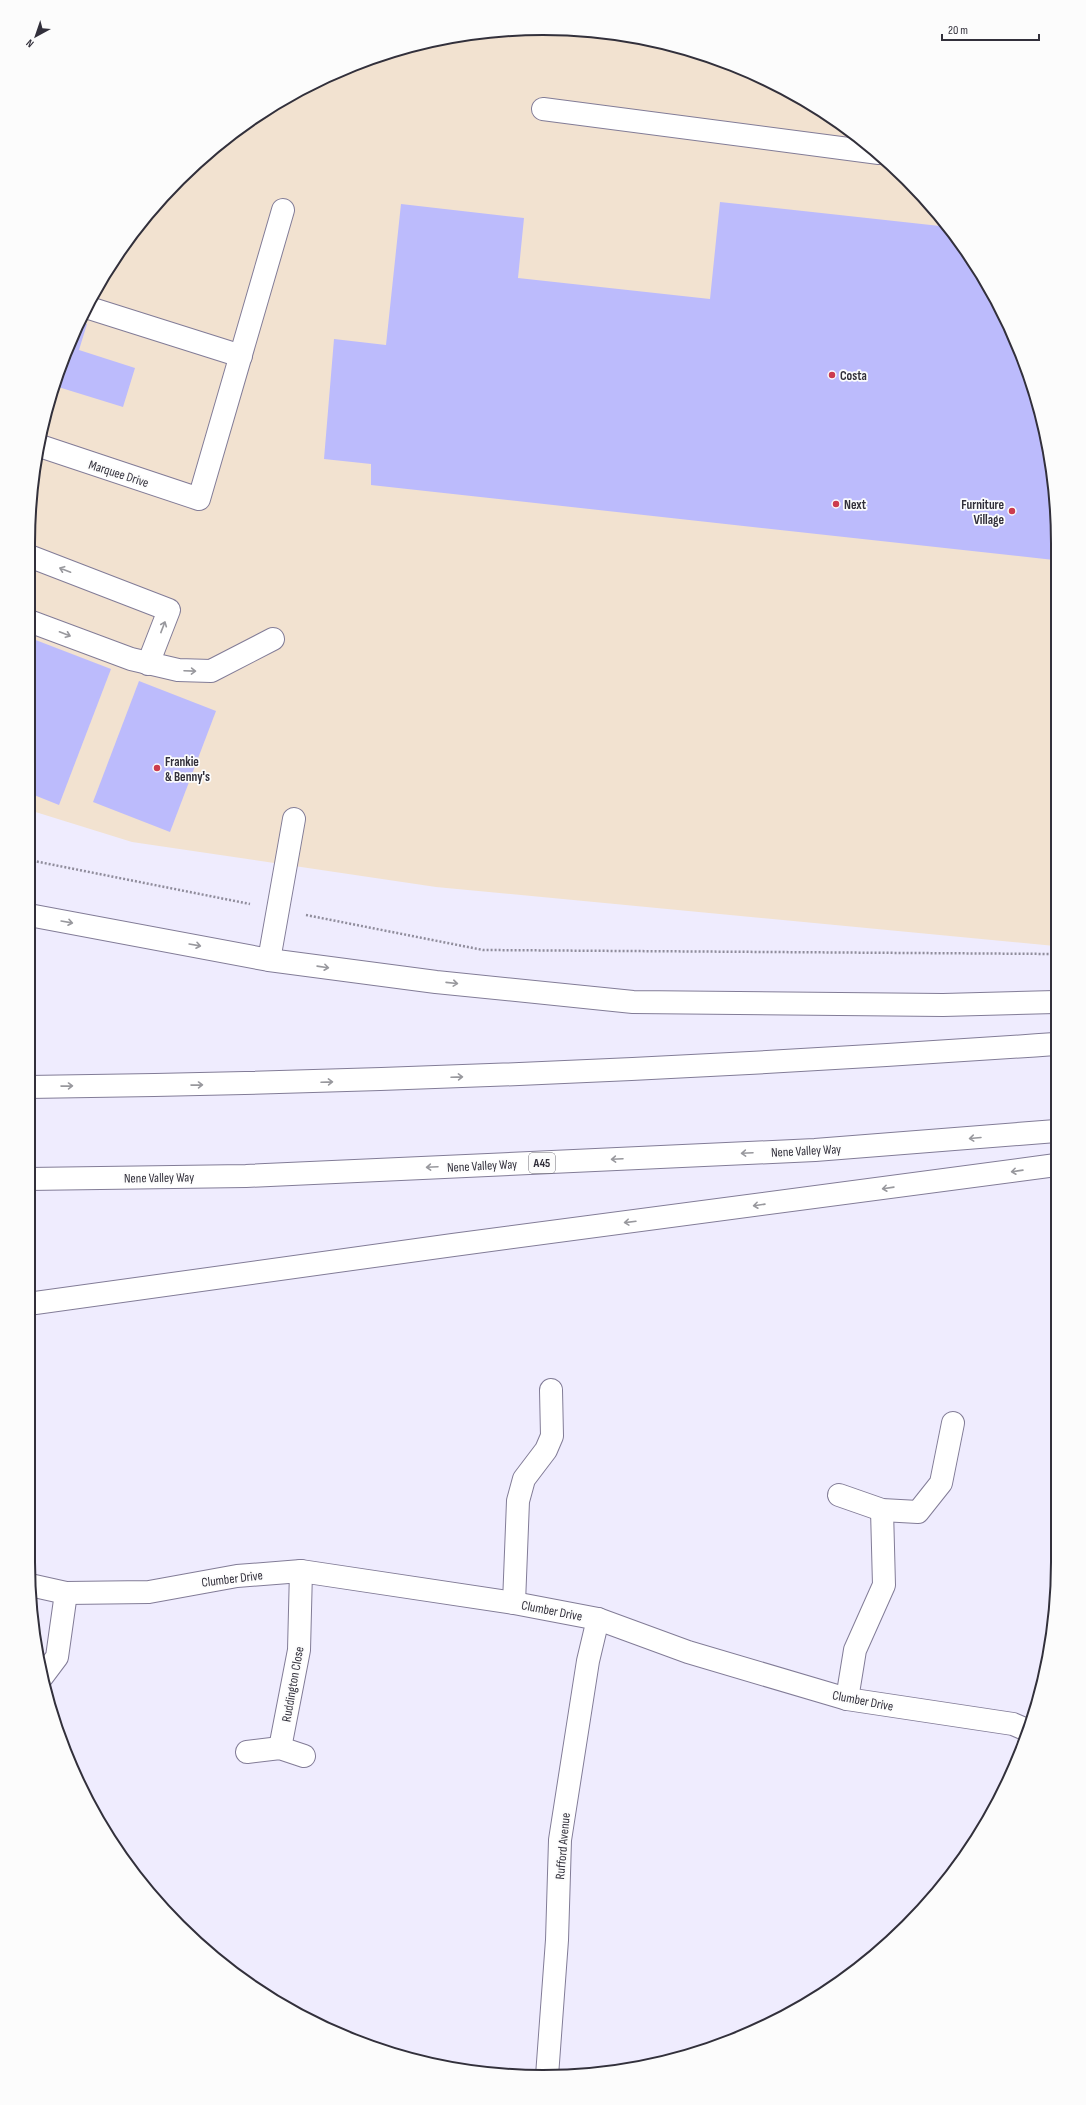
<svg xmlns="http://www.w3.org/2000/svg" width="1086" height="2105" font-family="'Sofia Sans Condensed',sans-serif">
  <style>
    .commercial { fill: #f2e2d0 }
    .building { fill: #bcbbfc }
    .lines { fill: none; stroke-linecap: round; stroke-linejoin: round }
    .minor-casing { stroke: #827c97; stroke-width: 24 }
    .highway-casing { stroke: #827c97; stroke-width: 24 }
    .path { stroke: #908d9c; stroke-width: 2.5; stroke-dasharray: 2 2; stroke-linecap: butt }
    .minor { stroke: #fff; stroke-width: 22 }
    .highway { stroke: #fff; stroke-width: 22 }
    .oneway { stroke: #98989d }
    .poi-dot { fill: #cc3c4e; stroke: #fcfcfc; stroke-width: 1.5 }
    .labels { text-anchor: middle; stroke-width: 3.5; stroke-linejoin: round; paint-order: stroke }
    .shield { fill: #fcfcfc; stroke: #6f6d75; stroke-width: 1 }
    .shield-label { font-size: 12px; font-weight: bold; fill: #32303b }
    .poi-label { font-size: 13px; font-weight: bold; fill: #32303b; stroke: #fcfcfc; text-anchor: start }
    .street-label { font-size: 13px; fill: #32303b; stroke: #fcfcfc }
    .rim { fill: none; stroke: #32303b; stroke-width: 2 }
  </style>
  <rect width="100%" height="100%" fill="#efecfe"/>
  <polygon class="commercial" points="577,29 677,46 771,81 882,156 952,230 1019,346 1054,476 1055,946 436,887 132,842 29,810 29,510 45,410 81,315 135,229 204,156 286,97 378,55 476,32"/>
  <g class="building">
    <polygon points="720,202 949,227 952,230 1019,346 1054,476 1054,560 371,485 371,464 324,459 334,339 386,345 401,204 524,218 518,278 710,299"/>
    <polygon points="79,321 87,324 79,350 135,368 123,407 55,386"/>
    <polygon points="33,639 111,669 59,805 29,793 29,649"/>
    <polygon points="139,681 216,711 170,832 93,802"/>
  </g>
  <g class="lines">
    <defs>
      <g id="minor">
        <polyline points="543,109 879,153"/>
        <polyline points="86,307 241,356"/>
        <polyline points="40,446 199,499 283,210"/>
        <polyline points="29,556 169,610 148,664"/>
        <polyline points="29,621 131,659 178,670 211,671 273,639"/>
        <polyline points="269,960 294,819"/>
        <polyline points="839,1495 882,1510 918,1512 941,1483 953,1423"/>
        <polyline points="30,1585 66,1593 149,1592 237,1576 301,1571 514,1603 598,1619 688,1652 847,1699 1013,1724 1027,1730"/>
        <polyline points="514,1603 518,1501 524,1479 546,1450 552,1436 551,1390"/>
        <polyline points="42,1677 57,1657 66,1593"/>
        <polyline points="847,1699 855,1650 884,1585 882,1510"/>
        <polyline points="280,1748 299,1650 301,1571"/>
        <polyline points="247,1752 280,1748 304,1756"/>
        <polyline points="547,2076 557,1940 560,1840 588,1661 598,1619"/>
      </g>
      <g id="highway">
        <polyline points="29,915 269,960 436,982 633,1002 943,1005 1055,1002"/>
        <path d="M 28,1087 C 371,1083 713,1068 1055,1044"/>
        <polyline points="28,1179 246,1176 815,1150 1056,1131"/>
        <polyline points="28,1304 453,1245 1056,1165"/>
      </g>
    </defs>
    <use href="#minor" class="minor-casing"/>
    <use href="#highway" class="highway-casing"/>
    <g class="path">
      <polyline points="29,860 250,904"/>
      <polyline points="306,915 483,950 1055,954"/>
    </g>
    <use href="#minor" class="minor"/>
    <use href="#highway" class="highway"/>
  </g>
  <defs><path id="oneway-shaft" d="M-6 0H5M1.5-3L5.5 0L1.5 3" fill="none" stroke-width="1.6" stroke-linecap="round" stroke-linejoin="round"/></defs>
  <g class="oneway">
    <use href="#oneway-shaft" transform="translate(65 570) rotate(-159)"/>
    <use href="#oneway-shaft" transform="translate(163 627) rotate(-69)"/>
    <use href="#oneway-shaft" transform="translate(65 634) rotate(21)"/>
    <use href="#oneway-shaft" transform="translate(190 671) rotate(2)"/>
    <use href="#oneway-shaft" transform="translate(67 922) rotate(10)"/>
    <use href="#oneway-shaft" transform="translate(195 945) rotate(10)"/>
    <use href="#oneway-shaft" transform="translate(323 967) rotate(8)"/>
    <use href="#oneway-shaft" transform="translate(452 983) rotate(6)"/>
    <use href="#oneway-shaft" transform="translate(457 1077) rotate(-2)"/>
    <use href="#oneway-shaft" transform="translate(327 1082) rotate(-2)"/>
    <use href="#oneway-shaft" transform="translate(197 1085) rotate(-1)"/>
    <use href="#oneway-shaft" transform="translate(67 1086) rotate(-1)"/>
    <use href="#oneway-shaft" transform="translate(975 1138) rotate(175)"/>
    <use href="#oneway-shaft" transform="translate(747 1153) rotate(177)"/>
    <use href="#oneway-shaft" transform="translate(617 1159) rotate(177)"/>
    <use href="#oneway-shaft" transform="translate(432 1167) rotate(177)"/>
    <use href="#oneway-shaft" transform="translate(1017 1171) rotate(172)"/>
    <use href="#oneway-shaft" transform="translate(888 1188) rotate(172)"/>
    <use href="#oneway-shaft" transform="translate(759 1205) rotate(172)"/>
    <use href="#oneway-shaft" transform="translate(630 1222) rotate(173)"/>
  </g>
  <g class="poi-dot">
    <circle cx="832" cy="375" r="4"/>
    <circle cx="836" cy="504" r="4"/>
    <circle cx="1012" cy="511" r="4"/>
    <circle cx="157" cy="768" r="4"/>
  </g>
  <g class="labels">
    <rect class="shield" x="529" y="1153" width="26" height="20" rx="3"/>
    <g class="shield-label">
      <text x="542" y="1167">A45</text>
    </g>
    <g class="poi-label">
      <text x="840" y="380">Costa</text>
      <text x="844" y="509">Next</text>
      <text x="1004" y="509" text-anchor="end">Furniture<tspan x="1004" dy="15">Village</tspan></text>
      <text x="165" y="766">Frankie<tspan x="165" dy="15">&amp; Benny's</tspan></text>
    </g>
    <g class="street-label">
      <text transform="translate(119 473) rotate(18)" y="5">Marquee Drive</text>
      <text transform="translate(806 1150) rotate(-3)" y="5">Nene Valley Way</text>
      <text transform="translate(482 1165) rotate(-3)" y="5">Nene Valley Way</text>
      <text transform="translate(159 1177) rotate(-1)" y="5">Nene Valley Way</text>
      <text transform="translate(232 1578) rotate(-7)" y="5">Clumber Drive</text>
      <text transform="translate(552 1610) rotate(11)" y="5">Clumber Drive</text>
      <text transform="translate(292 1684) rotate(-80)" y="5">Ruddington Close</text>
      <text transform="translate(863 1700) rotate(11)" y="5">Clumber Drive</text>
      <text transform="translate(562 1846) rotate(-85)" y="5">Rufford Avenue</text>
    </g>
  </g>
  <path d="M0 0H1086V2105H0ZM543 35H543A508 508 0 0 1 1051 543V1562A508 508 0 0 1 543 2070H543A508 508 0 0 1 35 1562V543A508 508 0 0 1 543 35Z" fill="#fcfcfc" fill-rule="evenodd"/>
  <path class="rim" d="M543 35H543A508 508 0 0 1 1051 543V1562A508 508 0 0 1 543 2070H543A508 508 0 0 1 35 1562V543A508 508 0 0 1 543 35Z"/>
  <g transform="translate(36 36) rotate(220)" stroke="#fcfcfc" stroke-width="3" paint-order="stroke">
  <path d="M0-3L7 15L0 10L-7 15Z" fill="#32303b"/>
  <text y="-6" font-size="11" font-weight="bold" text-anchor="middle" fill="#32303b">N</text>
  </g>
  <path d="M942 34v6h97v-6" fill="none" stroke="#32303b" stroke-width="2"/>
  <text x="948" y="34" font-size="12" fill="#32303b" stroke="#fcfcfc" stroke-width="3" paint-order="stroke">20 m</text>
</svg>
